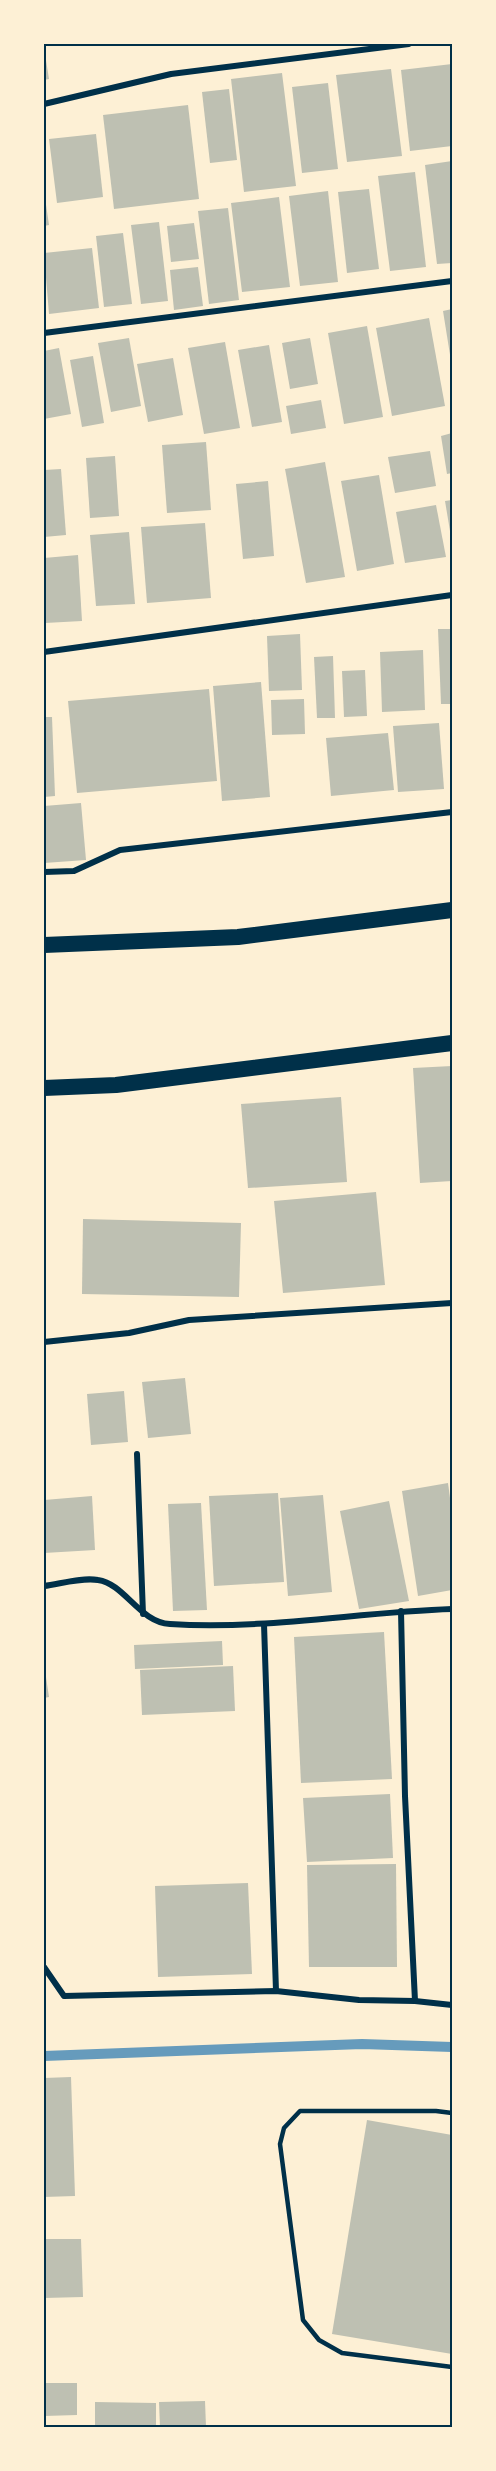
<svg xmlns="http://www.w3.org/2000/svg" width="496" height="2471" font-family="'Source Serif 4',serif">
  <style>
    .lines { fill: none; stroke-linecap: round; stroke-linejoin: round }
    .stream { stroke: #669bbc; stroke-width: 10 }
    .building { fill: #bec0b2 }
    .service { stroke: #003049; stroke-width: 4.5 }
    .minor { stroke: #003049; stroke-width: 6 }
    .trunk { stroke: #003049; stroke-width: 16 }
    .neatline { fill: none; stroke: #003049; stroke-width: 2 }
  </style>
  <rect width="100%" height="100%" fill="#fdf0d5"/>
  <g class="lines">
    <polyline class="stream" points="44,2056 362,2044 452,2047"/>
  </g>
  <g class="building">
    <polygon points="45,54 49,79 44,80 44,55"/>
    <polygon points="452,64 452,146 410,151 401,70"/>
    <polygon points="391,69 402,156 347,162 336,75"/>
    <polygon points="282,73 296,186 244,192 231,79"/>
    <polygon points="328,83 338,169 302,173 292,87"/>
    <polygon points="229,89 237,160 210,163 202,92"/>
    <polygon points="188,105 199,199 114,209 103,115"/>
    <polygon points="96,134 103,197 57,203 49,139"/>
    <polygon points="452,161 452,263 437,264 425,165"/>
    <polygon points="415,172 426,267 390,271 378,176"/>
    <polygon points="369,189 379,269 347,273 338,192"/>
    <polygon points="44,191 49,225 44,226"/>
    <polygon points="328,191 338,282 300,286 289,196"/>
    <polygon points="279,197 290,287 242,292 231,203"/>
    <polygon points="228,208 239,300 209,304 198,211"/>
    <polygon points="159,222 168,301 141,304 131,225"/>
    <polygon points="194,223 199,259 171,262 167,226"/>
    <polygon points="123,233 132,304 104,307 96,236"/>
    <polygon points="92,248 99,308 49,314 44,253"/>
    <polygon points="198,267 203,306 174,310 170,270"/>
    <polygon points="452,309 452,361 451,361 443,311"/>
    <polygon points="429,318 445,406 392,416 376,328"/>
    <polygon points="367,326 383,417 344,424 328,333"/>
    <polygon points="129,338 141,406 111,412 98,343"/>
    <polygon points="310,338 318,384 290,389 282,343"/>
    <polygon points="225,342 240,428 204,434 188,348"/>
    <polygon points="269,345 282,422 252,427 238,350"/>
    <polygon points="59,348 71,414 44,419 44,351"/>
    <polygon points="93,356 104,423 82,427 70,360"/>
    <polygon points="173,358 183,415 148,422 137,364"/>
    <polygon points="321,400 326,428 291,434 286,406"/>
    <polygon points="452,433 452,473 447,474 441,436"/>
    <polygon points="206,442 211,510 167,513 162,445"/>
    <polygon points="430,451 436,486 395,493 388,457"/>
    <polygon points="115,456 119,516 90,518 86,458"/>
    <polygon points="325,462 345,577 306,583 285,469"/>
    <polygon points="61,469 66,535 44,537 44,470"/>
    <polygon points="379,475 394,564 357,571 341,481"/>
    <polygon points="268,481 274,556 243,559 236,484"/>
    <polygon points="452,500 452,537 451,537 445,501"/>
    <polygon points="436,505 446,557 405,563 396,512"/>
    <polygon points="205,523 211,598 147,603 141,527"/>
    <polygon points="129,532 135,604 96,606 90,535"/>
    <polygon points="78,555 82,621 45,623 44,558"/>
    <polygon points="438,629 452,629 452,704 441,704"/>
    <polygon points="300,634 302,690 269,691 267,636"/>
    <polygon points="423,650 425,710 382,712 380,652"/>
    <polygon points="333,656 335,718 317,718 314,657"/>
    <polygon points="365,670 367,716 344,717 342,671"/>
    <polygon points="261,682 270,797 222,801 213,686"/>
    <polygon points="209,689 217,781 77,793 68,701"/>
    <polygon points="304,699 305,734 272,735 271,700"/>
    <polygon points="44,717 52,717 55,796 44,797"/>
    <polygon points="439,723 444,789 398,792 393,726"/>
    <polygon points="388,733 394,790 331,796 326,738"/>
    <polygon points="81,803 86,860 44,863 44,806"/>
    <polygon points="452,1066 452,1181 420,1183 413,1068"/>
    <polygon points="341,1097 347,1182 248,1188 241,1104"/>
    <polygon points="376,1192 385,1285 283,1293 274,1201"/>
    <polygon points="83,1219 241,1223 239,1297 82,1294"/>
    <polygon points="185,1378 191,1434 148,1438 142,1382"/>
    <polygon points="124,1391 128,1442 91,1445 87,1394"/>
    <polygon points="448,1483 452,1513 452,1590 418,1596 402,1491"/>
    <polygon points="278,1493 284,1582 214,1586 209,1496"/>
    <polygon points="323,1495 332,1592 288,1596 280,1498"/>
    <polygon points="92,1496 95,1550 44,1553 44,1500"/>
    <polygon points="389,1501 409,1601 359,1609 340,1511"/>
    <polygon points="201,1503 207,1610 173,1611 168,1504"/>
    <polygon points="384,1632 392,1779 301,1783 294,1637"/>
    <polygon points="222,1641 223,1665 135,1669 134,1645"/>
    <polygon points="44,1664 49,1697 44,1698"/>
    <polygon points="233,1666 235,1711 142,1715 140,1670"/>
    <polygon points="390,1794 393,1858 307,1862 303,1798"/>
    <polygon points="396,1864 397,1967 309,1967 307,1865"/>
    <polygon points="248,1883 252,1974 158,1977 155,1886"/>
    <polygon points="71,2077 75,2196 44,2197 44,2078"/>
    <polygon points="367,2120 452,2135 452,2354 332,2334"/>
    <polygon points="44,2239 81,2239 83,2297 44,2298"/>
    <polygon points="44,2383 77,2383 77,2415 44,2416"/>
    <polygon points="205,2401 206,2427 160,2427 159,2402"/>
    <polygon points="95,2402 156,2403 156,2427 95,2427"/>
  </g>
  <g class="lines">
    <polyline class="service" points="452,2113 436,2111 300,2111 284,2128 280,2144 303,2320 319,2340 342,2353 452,2367"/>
    <g class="minor">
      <polyline points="44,104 171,74 409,44"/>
      <polyline points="44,333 452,281"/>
      <polyline points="44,652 452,595"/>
      <polyline points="44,872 74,871 120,850 452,812"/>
      <polyline points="44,1342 129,1333 189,1320 452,1303"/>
      <polyline points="137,1454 143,1614"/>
      <path d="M 44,1586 C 60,1584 82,1577 98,1580 C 125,1584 139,1622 170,1624 C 265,1630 358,1612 452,1609"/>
      <polyline points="401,1611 405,1796 415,2001"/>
      <polyline points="264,1624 276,1991"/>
      <polyline points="44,1967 64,1996 276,1991 359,2000 415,2001 452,2005"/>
    </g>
    <g class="trunk">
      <polyline points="44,945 238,937 452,910"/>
      <polyline points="44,1088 116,1085 452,1043"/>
    </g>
  </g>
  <rect width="496" height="2471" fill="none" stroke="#fdf0d5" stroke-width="90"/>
  <rect x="45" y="45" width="406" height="2381" class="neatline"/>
</svg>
